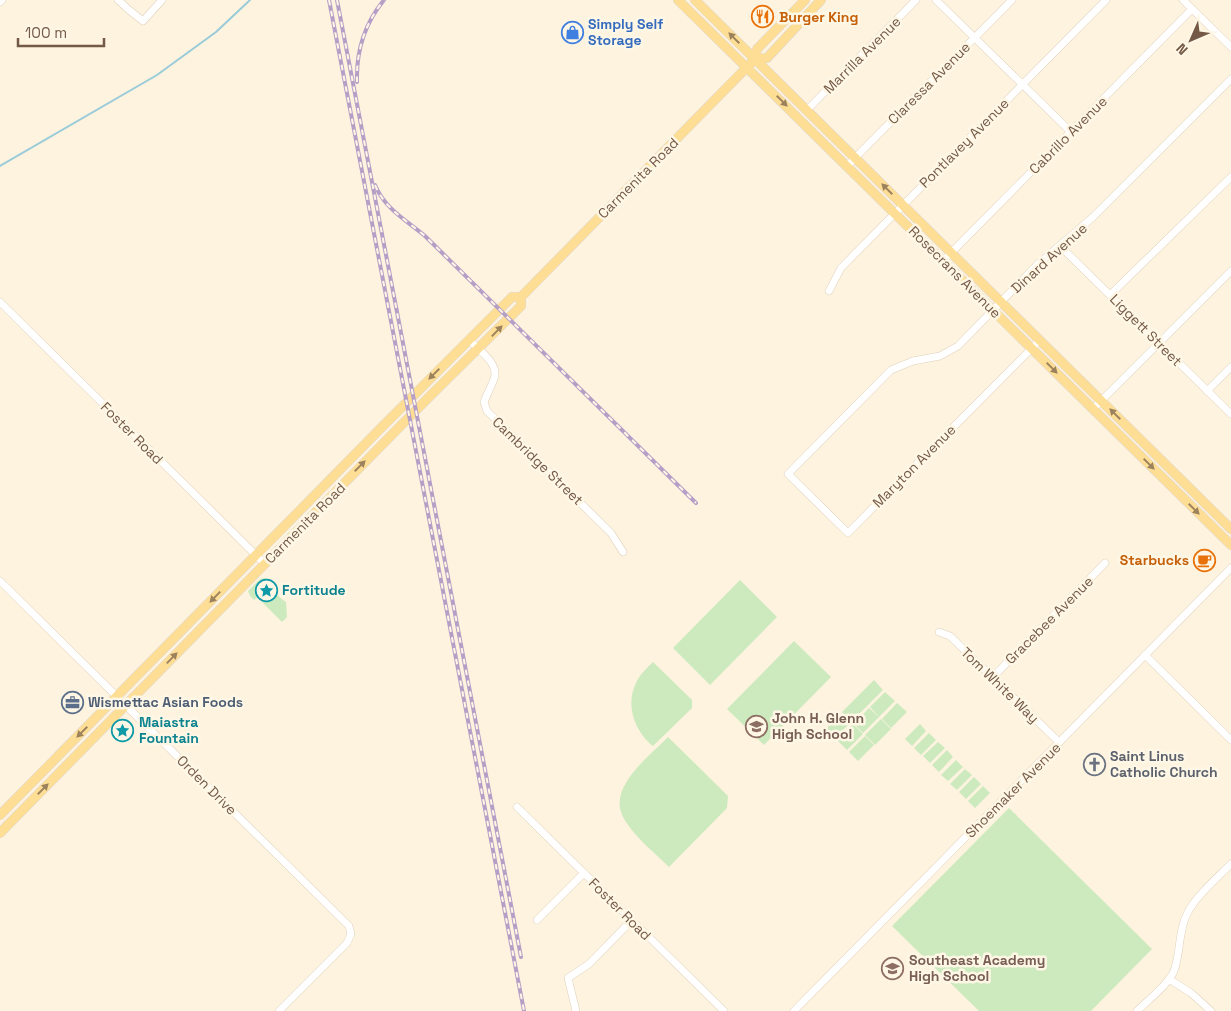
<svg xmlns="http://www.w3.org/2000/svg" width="1231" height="1011" font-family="'Space Grotesk',sans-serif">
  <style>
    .green { fill: #cdeabe }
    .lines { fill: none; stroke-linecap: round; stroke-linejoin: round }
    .stream { stroke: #9acbd9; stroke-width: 2 }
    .minor-casing { stroke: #e1d0bb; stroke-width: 8 }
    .major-casing { stroke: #ded7d3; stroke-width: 10 }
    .minor { stroke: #fff; stroke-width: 7 }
    .major { stroke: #fede95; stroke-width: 9 }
    .rail-casing { stroke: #b69fc6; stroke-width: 4 }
    .rail { stroke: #fff7e6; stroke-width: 2; stroke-dasharray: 5.5; stroke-linecap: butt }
    .oneway { fill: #9d825e }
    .labels { text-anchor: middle; stroke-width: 5; stroke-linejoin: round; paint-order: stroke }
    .food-label { font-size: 14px; font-weight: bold; fill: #c56008; stroke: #fff7e6; text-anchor: start }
    .shop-label { font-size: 14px; font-weight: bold; fill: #366cbe; stroke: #fff7e6; text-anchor: start }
    .street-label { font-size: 14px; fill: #745a46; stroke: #fff7e6 }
    .culture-label { font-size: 14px; font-weight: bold; fill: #0d838f; stroke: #fff7e6; text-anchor: start }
    .service-label { font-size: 14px; font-weight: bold; fill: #4e5e75; stroke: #fff7e6; text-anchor: start }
    .education-label { font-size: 14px; font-weight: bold; fill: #785e54; stroke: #fff7e6; text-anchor: start }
    .worship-label { font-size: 14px; font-weight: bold; fill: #5b616d; stroke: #fff7e6; text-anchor: start }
  </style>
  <rect width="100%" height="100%" fill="#fdf3df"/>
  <g class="green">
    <path d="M 265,578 C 273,580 272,587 276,593 C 278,596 283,600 286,602 L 287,617 L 282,622 L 257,597 L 254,600 L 250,596 L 248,591 L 260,579 Z"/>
    <polygon points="740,580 777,617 710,685 673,648"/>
    <polygon points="794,641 831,677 764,745 727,709"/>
    <path d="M 653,662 L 692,700 L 692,708 L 653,746 C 635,732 625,705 636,683 C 640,674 647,668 653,662 Z"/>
    <polygon points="874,680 883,690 851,722 842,712"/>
    <polygon points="885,692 895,701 879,717 870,707"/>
    <polygon points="897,703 907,712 891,728 882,719"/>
    <polygon points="869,708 879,717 863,733 854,724"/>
    <polygon points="841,713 851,722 835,738 826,729"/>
    <polygon points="881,719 891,729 875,745 865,735"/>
    <polygon points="853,724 863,734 847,750 837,740"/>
    <polygon points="920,724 926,731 912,746 905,739"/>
    <polygon points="929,733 936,740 921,755 914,748"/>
    <polygon points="865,736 874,745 858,761 849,752"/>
    <path d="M 668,737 L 728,796 L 727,808 L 669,867 C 655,853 637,839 626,822 C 603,790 648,758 668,737 Z"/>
    <polygon points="938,742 945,748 930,763 923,756"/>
    <polygon points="947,750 953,757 939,772 932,765"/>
    <polygon points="956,760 963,767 948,781 941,775"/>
    <polygon points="965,769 972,775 957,790 950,784"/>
    <polygon points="974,777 981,784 966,799 959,792"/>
    <polygon points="983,786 990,793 975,808 968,801"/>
    <polygon points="1009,808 1152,949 1091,1011 979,1011 892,926"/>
  </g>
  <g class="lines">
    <polyline class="stream" points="0,166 157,75 216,32 250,0"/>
    <defs>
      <g id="minor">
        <polyline points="118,0 129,10 143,21 162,0"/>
        <polyline points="936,0 1071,132"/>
        <polyline points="1183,0 1231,47"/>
        <polyline points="0,2 2,0"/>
        <polyline points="807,110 916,0"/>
        <polyline points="847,166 1012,0"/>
        <polyline points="1061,247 1231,414"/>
        <polyline points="943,261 1192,9"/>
        <polyline points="829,291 841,268 1106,0"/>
        <polyline points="1110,295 1231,177"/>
        <polyline points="0,302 265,564"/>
        <path d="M 469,340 C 479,350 500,364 494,379 C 491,387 487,394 484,402 L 487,411 L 611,533 L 623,552"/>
        <polyline points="1040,340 848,533 788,474 891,370 913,361 940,356 958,346 1038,264 1093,217 1231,79"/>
        <polyline points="1207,391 1231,367"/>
        <polyline points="1093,409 1231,271"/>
        <polyline points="0,581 349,926 351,934 347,943 279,1011"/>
        <polyline points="939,632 950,636 1059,742"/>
        <polyline points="1145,655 1231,740"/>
        <polyline points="993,677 1105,563"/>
        <polyline points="517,807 724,1011"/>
        <polyline points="537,920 584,873"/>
        <polyline points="1169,979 1191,993 1211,1011"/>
        <polyline points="576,1011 568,978 589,964 632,920"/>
        <polyline points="794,1011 1231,568"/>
        <path d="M 1137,1011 C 1149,999 1167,986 1174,971 C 1181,952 1178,931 1187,914 C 1194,898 1218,877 1231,864"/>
      </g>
      <g id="major">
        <polyline points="678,0 1231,545"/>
        <polyline points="695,0 1231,529"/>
        <polyline points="755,59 767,58 821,0"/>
        <polyline points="0,815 378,431 512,297 521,297"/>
        <polyline points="0,833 430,396 521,306 521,297 755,59 757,49 805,0"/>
      </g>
    </defs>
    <use href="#minor" class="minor-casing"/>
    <use href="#major" class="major-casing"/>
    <use href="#minor" class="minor"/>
    <use href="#major" class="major"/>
    <defs>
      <g id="rail">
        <polyline points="329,0 524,1011"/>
        <polyline points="337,0 521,957"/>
        <path d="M 357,82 C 356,51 365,23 384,0"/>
        <path d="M 375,185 C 385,209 406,220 425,236 L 696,503"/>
      </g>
    </defs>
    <use href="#rail" class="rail-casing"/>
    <use href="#rail" class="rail"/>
  </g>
  <defs><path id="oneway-solid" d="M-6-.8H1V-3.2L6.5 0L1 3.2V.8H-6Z" transform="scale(1.25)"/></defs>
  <g class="oneway">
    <use href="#oneway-solid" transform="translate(734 38) rotate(-135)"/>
    <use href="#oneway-solid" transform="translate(782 101) rotate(45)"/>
    <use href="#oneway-solid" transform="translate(887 189) rotate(-135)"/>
    <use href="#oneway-solid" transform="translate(497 331) rotate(-46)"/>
    <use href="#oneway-solid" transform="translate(1052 368) rotate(45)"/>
    <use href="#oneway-solid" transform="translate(434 374) rotate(136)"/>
    <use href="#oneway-solid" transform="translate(1115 414) rotate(-135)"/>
    <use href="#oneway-solid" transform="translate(1149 464) rotate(45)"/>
    <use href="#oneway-solid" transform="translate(360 466) rotate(-45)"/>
    <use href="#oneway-solid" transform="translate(1194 509) rotate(45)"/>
    <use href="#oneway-solid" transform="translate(215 597) rotate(134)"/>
    <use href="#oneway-solid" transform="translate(172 658) rotate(-46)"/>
    <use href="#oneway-solid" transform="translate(82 732) rotate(135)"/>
    <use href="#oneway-solid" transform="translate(43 789) rotate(-45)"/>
  </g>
  <defs>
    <symbol id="restaurant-ring" viewBox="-11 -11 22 22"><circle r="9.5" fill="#fff7e6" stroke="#e8710a" stroke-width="1.5"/><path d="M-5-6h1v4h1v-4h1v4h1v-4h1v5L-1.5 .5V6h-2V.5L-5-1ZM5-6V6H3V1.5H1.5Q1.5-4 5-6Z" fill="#e8710a"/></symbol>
    <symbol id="shop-ring" viewBox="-11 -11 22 22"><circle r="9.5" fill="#fff7e6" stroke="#3f7fe0" stroke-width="1.5"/><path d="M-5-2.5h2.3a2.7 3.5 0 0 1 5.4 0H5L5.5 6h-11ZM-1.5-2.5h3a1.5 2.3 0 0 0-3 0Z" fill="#3f7fe0"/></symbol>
    <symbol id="cafe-ring" viewBox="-11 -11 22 22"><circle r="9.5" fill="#fff7e6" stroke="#e8710a" stroke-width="1.5"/><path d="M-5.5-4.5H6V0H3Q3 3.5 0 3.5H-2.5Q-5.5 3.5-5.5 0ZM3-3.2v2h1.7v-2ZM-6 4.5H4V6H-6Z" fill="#e8710a"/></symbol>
    <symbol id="sight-ring" viewBox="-11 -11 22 22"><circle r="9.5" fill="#fff7e6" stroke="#0f9aa8" stroke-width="1.5"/><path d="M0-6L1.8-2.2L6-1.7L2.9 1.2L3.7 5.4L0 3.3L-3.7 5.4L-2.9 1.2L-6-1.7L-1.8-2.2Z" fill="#0f9aa8"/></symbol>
    <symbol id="office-ring" viewBox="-11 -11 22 22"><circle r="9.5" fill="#fff7e6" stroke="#5c6f8a" stroke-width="1.5"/><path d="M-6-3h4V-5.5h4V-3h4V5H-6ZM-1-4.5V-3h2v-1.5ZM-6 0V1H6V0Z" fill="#5c6f8a"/></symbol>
    <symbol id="school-ring" viewBox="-11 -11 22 22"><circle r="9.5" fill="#fff7e6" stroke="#8d6e63" stroke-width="1.5"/><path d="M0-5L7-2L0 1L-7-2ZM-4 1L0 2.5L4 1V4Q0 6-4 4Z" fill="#8d6e63"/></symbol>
    <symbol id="church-ring" viewBox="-11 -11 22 22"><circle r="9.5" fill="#fff7e6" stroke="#6b7280" stroke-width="1.5"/><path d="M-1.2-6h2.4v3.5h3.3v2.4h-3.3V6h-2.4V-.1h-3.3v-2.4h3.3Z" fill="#6b7280"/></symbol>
  </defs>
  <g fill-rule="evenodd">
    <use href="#restaurant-ring" x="750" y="4" width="25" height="25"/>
    <use href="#shop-ring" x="560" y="20" width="25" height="25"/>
    <use href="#cafe-ring" x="1192" y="548" width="25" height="25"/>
    <use href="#sight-ring" x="254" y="578" width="25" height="25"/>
    <use href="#office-ring" x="60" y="690" width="25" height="25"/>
    <use href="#school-ring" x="744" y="714" width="25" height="25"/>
    <use href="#sight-ring" x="110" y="718" width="25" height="25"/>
    <use href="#church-ring" x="1082" y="752" width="25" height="25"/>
    <use href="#school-ring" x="880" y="956" width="25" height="25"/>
  </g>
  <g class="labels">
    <g class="food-label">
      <text x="779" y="22">Burger King</text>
      <text x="1189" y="565" text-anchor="end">Starbucks</text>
    </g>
    <g class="shop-label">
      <text x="588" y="29">Simply Self<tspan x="588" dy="16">Storage</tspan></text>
    </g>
    <g class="street-label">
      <text transform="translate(862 55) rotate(-45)" y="5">Marrilla Avenue</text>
      <text transform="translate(929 83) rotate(-45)" y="5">Claressa Avenue</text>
      <text transform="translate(1068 135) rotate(-45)" y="5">Cabrillo Avenue</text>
      <text transform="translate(964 143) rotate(-45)" y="5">Pontlavey Avenue</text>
      <text transform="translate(638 178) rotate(-45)" y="5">Carmenita Road</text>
      <text transform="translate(1049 258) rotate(-42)" y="5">Dinard Avenue</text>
      <text transform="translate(955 272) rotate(45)" y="5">Rosecrans Avenue</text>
      <text transform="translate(1146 330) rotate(45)" y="5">Liggett Street</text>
      <text transform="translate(132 433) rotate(45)" y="5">Foster Road</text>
      <text transform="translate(538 461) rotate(44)" y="5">Cambridge Street</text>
      <text transform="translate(914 466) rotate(-45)" y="5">Maryton Avenue</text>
      <text transform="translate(305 523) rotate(-45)" y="5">Carmenita Road</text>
      <text transform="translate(1049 620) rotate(-45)" y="5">Gracebee Avenue</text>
      <text transform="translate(1000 685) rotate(44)" y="5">Tom White Way</text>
      <text transform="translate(207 785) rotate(45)" y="5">Orden Drive</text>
      <text transform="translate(1013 790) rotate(-45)" y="5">Shoemaker Avenue</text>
      <text transform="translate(620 909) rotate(45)" y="5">Foster Road</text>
    </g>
    <g class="culture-label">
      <text x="282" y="595">Fortitude</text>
      <text x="139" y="727">Maiastra<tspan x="139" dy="16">Fountain</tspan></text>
    </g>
    <g class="service-label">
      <text x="88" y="707">Wismettac Asian Foods</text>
    </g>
    <g class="education-label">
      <text x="772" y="723">John H. Glenn<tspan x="772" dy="16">High School</tspan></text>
      <text x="909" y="965">Southeast Academy<tspan x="909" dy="16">High School</tspan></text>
    </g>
    <g class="worship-label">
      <text x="1110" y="761">Saint Linus<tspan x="1110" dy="16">Catholic Church</tspan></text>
    </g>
  </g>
  <g transform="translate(1191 40) rotate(225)" stroke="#fff7e6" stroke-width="4" paint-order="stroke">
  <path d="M0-4L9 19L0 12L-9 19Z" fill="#745a46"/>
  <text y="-8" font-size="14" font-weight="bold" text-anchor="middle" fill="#745a46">N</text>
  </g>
  <path d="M18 38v8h86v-8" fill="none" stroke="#745a46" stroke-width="2.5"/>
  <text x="25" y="38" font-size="15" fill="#745a46" stroke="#fff7e6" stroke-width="4" paint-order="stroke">100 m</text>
</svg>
